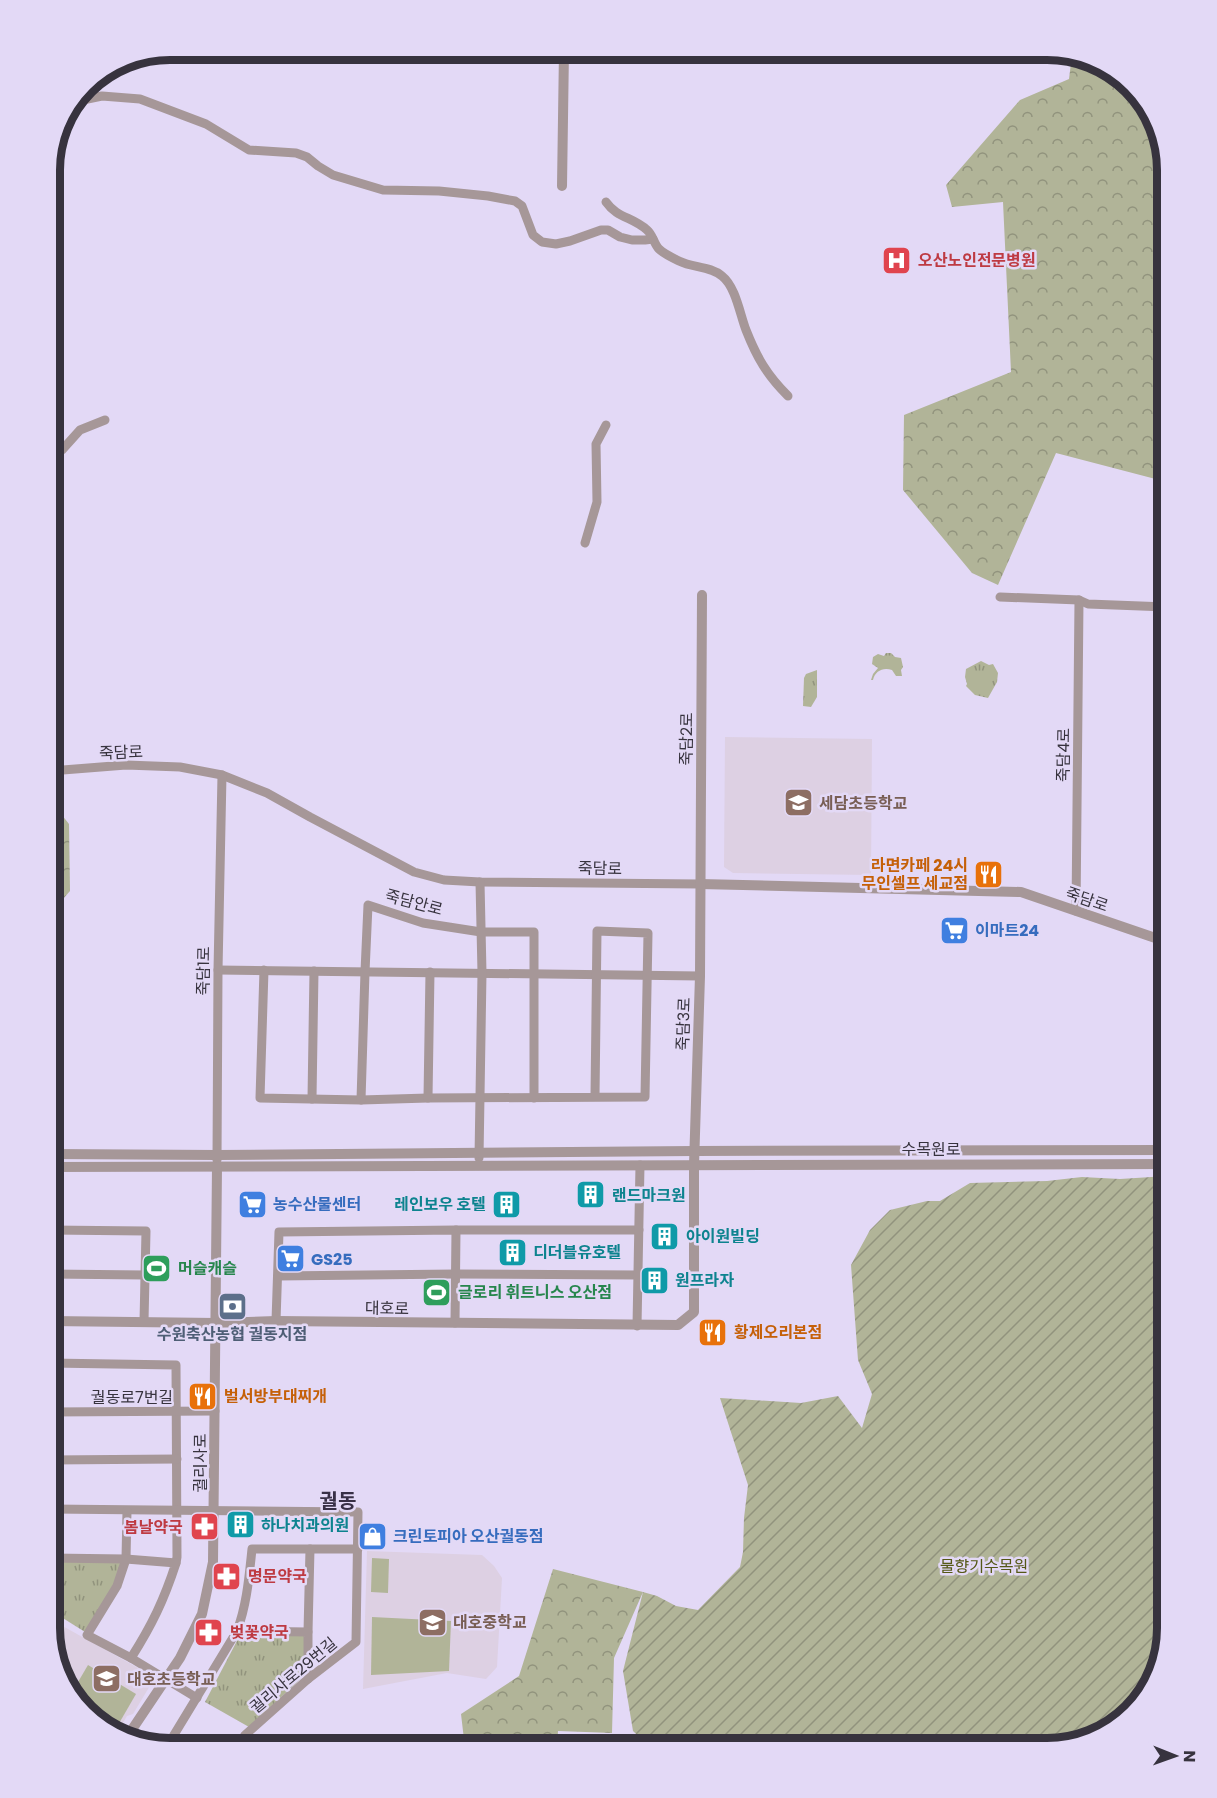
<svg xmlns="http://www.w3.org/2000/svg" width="1217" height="1798" font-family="Poppins,'Noto Sans KR',sans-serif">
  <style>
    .education { fill: #ddd0e3 }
    .grass { fill: url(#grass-tufts) }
    .forest { fill: url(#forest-crowns) }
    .garden { fill: url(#garden-furrows) }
    .pitch { fill: #b1b498 }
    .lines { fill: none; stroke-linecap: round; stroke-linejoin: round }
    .secondary-tunnel { stroke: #c1b8d1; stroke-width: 12; stroke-dasharray: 12 6; stroke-linecap: butt }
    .minor { stroke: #a69798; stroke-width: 9 }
    .tertiary { stroke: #a69798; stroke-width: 10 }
    .secondary { stroke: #897476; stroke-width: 12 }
    .labels { text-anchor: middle; stroke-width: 5; stroke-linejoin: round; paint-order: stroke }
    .health-label { font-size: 16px; font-weight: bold; fill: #be3a42; stroke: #e3d9f6; text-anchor: start }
    .street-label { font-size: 16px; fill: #37333e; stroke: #e3d9f6 }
    .education-label { font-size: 16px; font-weight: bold; fill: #785e54; stroke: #e3d9f6; text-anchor: start }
    .food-label { font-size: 16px; font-weight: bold; fill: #c56008; stroke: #e3d9f6; text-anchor: start }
    .shop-label { font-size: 16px; font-weight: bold; fill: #366cbe; stroke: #e3d9f6; text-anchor: start }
    .culture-label { font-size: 16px; font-weight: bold; fill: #0d838f; stroke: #e3d9f6; text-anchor: start }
    .leisure-label { font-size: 16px; font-weight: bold; fill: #27864d; stroke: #e3d9f6; text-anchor: start }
    .service-label { font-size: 16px; font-weight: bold; fill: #4e5e75; stroke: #e3d9f6 }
    .park-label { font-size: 16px; fill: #555816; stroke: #e3d9f6 }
    .quarter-label { font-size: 20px; font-weight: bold; fill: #383046; stroke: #e3d9f6 }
    .rim { fill: none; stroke: #37333e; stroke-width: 8 }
  </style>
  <defs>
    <pattern id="grass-tufts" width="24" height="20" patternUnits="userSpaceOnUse" patternTransform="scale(1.5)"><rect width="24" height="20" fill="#b1b498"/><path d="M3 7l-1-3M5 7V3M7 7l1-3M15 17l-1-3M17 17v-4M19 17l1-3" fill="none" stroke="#91937d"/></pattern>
    <pattern id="forest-crowns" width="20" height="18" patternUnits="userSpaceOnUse" patternTransform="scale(1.5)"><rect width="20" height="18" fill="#b1b498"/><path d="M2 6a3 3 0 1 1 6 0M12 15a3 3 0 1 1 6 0" fill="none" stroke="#91937d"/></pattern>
    <pattern id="garden-furrows" width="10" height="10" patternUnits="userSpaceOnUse" patternTransform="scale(1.5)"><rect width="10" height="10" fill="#b1b498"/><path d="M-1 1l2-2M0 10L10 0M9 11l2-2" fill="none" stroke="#91937d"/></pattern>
  </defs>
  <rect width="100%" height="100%" fill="#e3d9f6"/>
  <g class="education">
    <polygon points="725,737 872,739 871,875 733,873 724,867"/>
    <polygon points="367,1551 482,1555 494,1566 502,1578 497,1667 486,1679 447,1673 363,1689"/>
    <polygon points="50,1619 149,1674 151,1684 133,1714 127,1716 117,1733 103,1728 65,1688 50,1628"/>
  </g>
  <g class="grass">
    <path d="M 886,653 L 891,653 L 895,657 L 901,658 L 903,667 L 901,670 L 902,676 L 896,676 L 892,670 C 883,667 875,671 873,680 L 871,680 L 873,674 L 878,668 L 872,664 L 873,657 L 878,654 L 884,656 Z"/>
    <polygon points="981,661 989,665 993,664 998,673 997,682 988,698 975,695 966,686 967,684 965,677 966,669"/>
    <polygon points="817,670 817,697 811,707 803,706 804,678 806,674"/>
    <polygon points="50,1561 121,1561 115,1586 85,1632 50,1610"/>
    <polygon points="242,1634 304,1636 305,1675 249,1727 205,1702 239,1637"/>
  </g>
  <g class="forest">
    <polygon points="1072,55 1108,66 1152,110 1167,170 1167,482 1056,453 998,585 972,573 903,490 904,415 1011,372 1003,202 952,207 946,185 1020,100 1069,79"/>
    <polygon points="50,800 69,824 70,891 50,914"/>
    <polygon points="553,1569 643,1592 614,1658 612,1733 558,1731 557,1748 465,1748 461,1714 519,1676"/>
  </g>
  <polygon class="garden" points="1167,1176 1167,1629 1151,1689 1107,1733 1048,1748 651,1748 633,1731 623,1671 643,1592 657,1596 676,1606 698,1610 740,1567 743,1552 744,1518 748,1485 720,1398 801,1403 838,1396 862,1428 872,1394 858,1360 851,1265 870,1230 890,1210 927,1201 940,1201 970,1183 1047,1181 1082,1177 1120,1179"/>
  <g class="pitch">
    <polygon points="372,1558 389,1559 388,1593 371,1592"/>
    <polygon points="372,1617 451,1621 449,1671 371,1675"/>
    <polygon points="88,1665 136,1694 114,1732 103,1728 71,1694"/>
  </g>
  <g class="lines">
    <polyline class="secondary-tunnel" points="1000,54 1078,57"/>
    <g class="minor">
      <polyline points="73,102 102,96 140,99 206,124 249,150 296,153 307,157 318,166 333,175 383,190 439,191 488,196 515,201 522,206 533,235 542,242 556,244 570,241 601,230 608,230 620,237 632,240 645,240 653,239"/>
      <path d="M 606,202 C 617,218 633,217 647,230 C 653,235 654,244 659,249 C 664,254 673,258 679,261 C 693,268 710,266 722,276 C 736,287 740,315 746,330 C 757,358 767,375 788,396"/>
      <polyline points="50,459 62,450 80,430 105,420"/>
      <polyline points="585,543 597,502 596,444 606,425"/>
      <polyline points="1000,597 1079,600 1088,604 1167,607"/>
      <polyline points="50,771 126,765 180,767 222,775 267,793 310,817 414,872 444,880 480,882 700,884"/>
      <polyline points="1076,911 1079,600"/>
      <polyline points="218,970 700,976"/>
      <polyline points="264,970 260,1098 361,1100 428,1098 645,1097 648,933 597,931 595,1097"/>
      <polyline points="428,1098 430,972"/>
      <polyline points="312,1099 314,971"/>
      <polyline points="361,1100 365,972 368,905 423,923 481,932 534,932 534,1098"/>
      <polyline points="479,1158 482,973 480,882"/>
      <polyline points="217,1160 218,970 222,775"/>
      <polyline points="50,1230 146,1231 144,1322"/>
      <polyline points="456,1230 639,1230"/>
      <polyline points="50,1274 145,1275"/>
      <polyline points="278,1276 455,1274 638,1275"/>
      <polyline points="276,1321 279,1232 456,1230 455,1323"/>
      <polyline points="637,1326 640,1165"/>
      <polyline points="50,1363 176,1365 177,1557 176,1563"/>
      <polyline points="50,1412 215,1411"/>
      <polyline points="50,1460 177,1459"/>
      <polyline points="50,1509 358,1512 356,1642 308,1679 245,1735 238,1748"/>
      <polyline points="127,1511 126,1559 117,1586 87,1635 131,1658"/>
      <path d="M 50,1558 L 126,1559 L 176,1563 C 164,1600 152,1625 131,1658 L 197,1698"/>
      <polyline points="308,1632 310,1549"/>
      <path d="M 308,1679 L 308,1632 L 237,1631 C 247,1604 249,1577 252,1549 L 358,1549"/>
      <polyline points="166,1748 237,1631"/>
    </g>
    <g class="tertiary">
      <polyline points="562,186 564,50"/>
      <polyline points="700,884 1021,892 1167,942"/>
      <polyline points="50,1154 217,1155 694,1151 1167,1150"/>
      <polyline points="50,1167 1167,1164"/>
      <polyline points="50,1321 216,1323 276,1321 678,1325 694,1312 694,1165 700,976 702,595"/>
      <polyline points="127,1737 180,1658 202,1614 213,1562 217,1167"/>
    </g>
    <polyline class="secondary" points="901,50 1000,54"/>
  </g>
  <defs>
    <symbol id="hospital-square" viewBox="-11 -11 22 22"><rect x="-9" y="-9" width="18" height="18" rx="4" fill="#e0444e" stroke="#e3d9f6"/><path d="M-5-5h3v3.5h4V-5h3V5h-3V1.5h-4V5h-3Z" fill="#fff"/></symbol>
    <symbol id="school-square" viewBox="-11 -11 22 22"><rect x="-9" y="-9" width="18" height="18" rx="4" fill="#8d6e63" stroke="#e3d9f6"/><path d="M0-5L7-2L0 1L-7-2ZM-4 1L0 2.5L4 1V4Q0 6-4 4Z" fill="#fff"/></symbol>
    <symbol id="restaurant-square" viewBox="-11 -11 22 22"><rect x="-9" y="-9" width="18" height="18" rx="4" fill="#e8710a" stroke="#e3d9f6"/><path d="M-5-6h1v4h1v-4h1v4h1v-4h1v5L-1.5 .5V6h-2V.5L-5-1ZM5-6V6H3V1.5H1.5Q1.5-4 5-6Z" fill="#fff"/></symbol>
    <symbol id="supermarket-square" viewBox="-11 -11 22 22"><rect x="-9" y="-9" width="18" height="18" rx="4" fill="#3f7fe0" stroke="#e3d9f6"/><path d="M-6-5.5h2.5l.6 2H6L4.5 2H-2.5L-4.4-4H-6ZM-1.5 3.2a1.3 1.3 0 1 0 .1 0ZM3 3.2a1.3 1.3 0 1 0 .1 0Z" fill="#fff"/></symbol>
    <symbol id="building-square" viewBox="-11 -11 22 22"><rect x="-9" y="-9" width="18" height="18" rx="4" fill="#0f9aa8" stroke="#e3d9f6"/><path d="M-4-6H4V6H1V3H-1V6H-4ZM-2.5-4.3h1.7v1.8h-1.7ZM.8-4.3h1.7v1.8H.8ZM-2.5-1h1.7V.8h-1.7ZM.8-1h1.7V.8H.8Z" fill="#fff"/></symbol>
    <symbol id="stadium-square" viewBox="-11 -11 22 22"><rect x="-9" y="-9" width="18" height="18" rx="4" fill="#2e9e5b" stroke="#e3d9f6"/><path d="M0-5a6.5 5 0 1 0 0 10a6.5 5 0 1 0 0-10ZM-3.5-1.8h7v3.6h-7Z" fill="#fff"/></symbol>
    <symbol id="bank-square" viewBox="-11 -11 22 22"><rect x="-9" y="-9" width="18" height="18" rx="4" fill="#5c6f8a" stroke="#e3d9f6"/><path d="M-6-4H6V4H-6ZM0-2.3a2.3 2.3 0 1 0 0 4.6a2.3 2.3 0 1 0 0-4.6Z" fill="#fff"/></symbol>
    <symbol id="pharmacy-square" viewBox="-11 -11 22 22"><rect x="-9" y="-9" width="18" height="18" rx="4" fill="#e0444e" stroke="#e3d9f6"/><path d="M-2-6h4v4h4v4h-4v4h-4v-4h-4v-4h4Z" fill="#fff"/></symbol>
    <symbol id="shop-square" viewBox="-11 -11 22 22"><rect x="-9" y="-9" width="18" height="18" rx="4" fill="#3f7fe0" stroke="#e3d9f6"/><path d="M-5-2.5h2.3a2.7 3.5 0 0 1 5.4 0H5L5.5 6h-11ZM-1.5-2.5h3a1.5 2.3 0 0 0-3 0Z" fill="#fff"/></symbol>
  </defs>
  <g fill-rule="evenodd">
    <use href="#hospital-square" x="880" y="244" width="33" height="33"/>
    <use href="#school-square" x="782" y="786" width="33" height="33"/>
    <use href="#restaurant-square" x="972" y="858" width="33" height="33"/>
    <use href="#supermarket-square" x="938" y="914" width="33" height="33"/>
    <use href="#building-square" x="574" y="1178" width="33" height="33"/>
    <use href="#supermarket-square" x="236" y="1188" width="33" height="33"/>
    <use href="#building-square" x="490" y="1188" width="33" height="33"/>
    <use href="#building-square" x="648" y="1220" width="33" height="33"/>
    <use href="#building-square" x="496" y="1236" width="33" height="33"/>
    <use href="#supermarket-square" x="274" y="1242" width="33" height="33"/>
    <use href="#stadium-square" x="140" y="1252" width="33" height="33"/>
    <use href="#building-square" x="638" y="1264" width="33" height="33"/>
    <use href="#stadium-square" x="420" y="1276" width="33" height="33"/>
    <use href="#bank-square" x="216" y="1290" width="33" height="33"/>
    <use href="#restaurant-square" x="696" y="1316" width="33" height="33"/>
    <use href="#restaurant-square" x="186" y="1380" width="33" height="33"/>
    <use href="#building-square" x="224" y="1508" width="33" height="33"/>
    <use href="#pharmacy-square" x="188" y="1510" width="33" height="33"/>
    <use href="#shop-square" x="356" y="1520" width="33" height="33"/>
    <use href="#pharmacy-square" x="210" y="1560" width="33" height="33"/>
    <use href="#school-square" x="416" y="1606" width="33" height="33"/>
    <use href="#pharmacy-square" x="192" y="1616" width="33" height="33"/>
    <use href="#school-square" x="90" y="1662" width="33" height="33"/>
  </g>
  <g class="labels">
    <g class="health-label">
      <text x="918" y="266">오산노인전문병원</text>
      <text x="183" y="1533" text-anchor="end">봄날약국</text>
      <text x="248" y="1582">명문약국</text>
      <text x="230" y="1638">벚꽃약국</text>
    </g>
    <g class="street-label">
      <text transform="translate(686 739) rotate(-89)" y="6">죽담2로</text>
      <text transform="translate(121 752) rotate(-2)" y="6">죽담로</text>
      <text transform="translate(1063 755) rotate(-89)" y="6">죽담4로</text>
      <text transform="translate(600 868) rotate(1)" y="6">죽담로</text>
      <text transform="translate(1087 899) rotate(19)" y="6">죽담로</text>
      <text transform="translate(414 902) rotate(15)" y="6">죽담안로</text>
      <text transform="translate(203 971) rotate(-89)" y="6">죽담1로</text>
      <text transform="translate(683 1024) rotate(-88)" y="6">죽담3로</text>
      <text x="931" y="1155">수목원로</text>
      <text transform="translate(387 1308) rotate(1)" y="6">대호로</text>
      <text x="132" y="1403">궐동로7번길</text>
      <text transform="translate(200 1463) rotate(-90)" y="6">궐리사로</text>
      <text transform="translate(293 1675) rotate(-40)" y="6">궐리사로29번길</text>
    </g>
    <g class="education-label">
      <text x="819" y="809">세담초등학교</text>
      <text x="453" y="1628">대호중학교</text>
      <text x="127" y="1685">대호초등학교</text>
    </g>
    <g class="food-label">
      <text x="968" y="871" text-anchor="end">라면카페 24시<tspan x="968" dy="18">무인셀프 세교점</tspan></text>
      <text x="734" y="1338">황제오리본점</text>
      <text x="224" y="1402">벌서방부대찌개</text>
    </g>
    <g class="shop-label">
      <text x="975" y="936">이마트24</text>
      <text x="273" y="1210">농수산물센터</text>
      <text x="311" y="1265">GS25</text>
      <text x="393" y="1542">크린토피아 오산궐동점</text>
    </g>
    <g class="culture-label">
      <text x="612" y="1201">랜드마크원</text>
      <text x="486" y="1210" text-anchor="end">레인보우 호텔</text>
      <text x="686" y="1242">아이원빌딩</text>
      <text x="533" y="1258">디더블유호텔</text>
      <text x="675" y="1286">원프라자</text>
      <text x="261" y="1531">하나치과의원</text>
    </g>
    <g class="leisure-label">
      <text x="178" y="1274">머슬캐슬</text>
      <text x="458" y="1298">글로리 휘트니스 오산점</text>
    </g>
    <g class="service-label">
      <text x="232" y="1340">수원축산농협 궐동지점</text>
    </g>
    <g class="park-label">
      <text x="984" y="1572">물향기수목원</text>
    </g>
    <g class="quarter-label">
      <text x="338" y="1508">궐동</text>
    </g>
  </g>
  <path d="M0 0H1217V1798H0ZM170 60H1047A110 110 0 0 1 1157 170V1628A110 110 0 0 1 1047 1738H170A110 110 0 0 1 60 1628V170A110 110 0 0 1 170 60Z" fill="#e3d9f6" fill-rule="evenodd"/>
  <path class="rim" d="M170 60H1047A110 110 0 0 1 1157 170V1628A110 110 0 0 1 1047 1738H170A110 110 0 0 1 60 1628V170A110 110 0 0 1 170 60Z"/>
  <g transform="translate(1175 1756) rotate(91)" stroke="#e3d9f6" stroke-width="4.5" paint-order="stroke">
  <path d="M0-4.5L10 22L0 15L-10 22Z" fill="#37333e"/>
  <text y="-9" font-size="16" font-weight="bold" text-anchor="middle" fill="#37333e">N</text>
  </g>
</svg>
